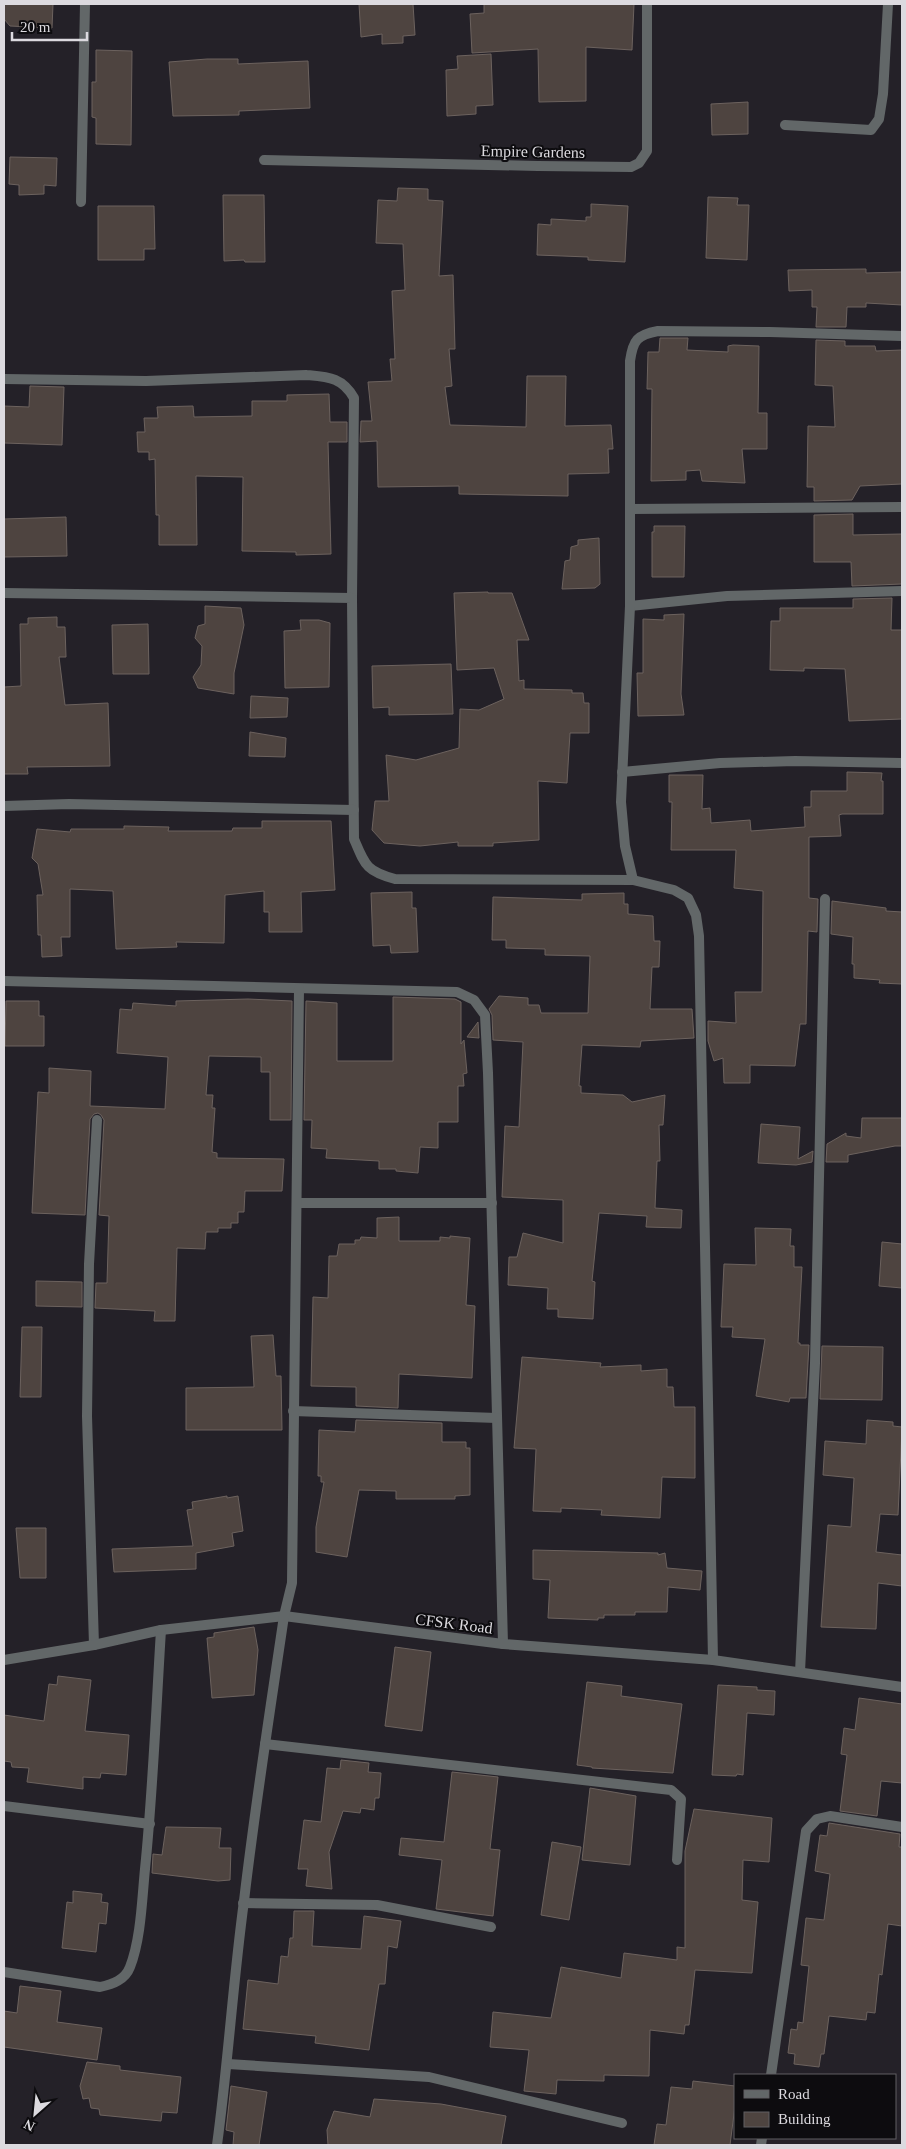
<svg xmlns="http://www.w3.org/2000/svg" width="906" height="2149" font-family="'Times New Roman',serif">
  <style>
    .building { fill: #4e4440; stroke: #6c625e }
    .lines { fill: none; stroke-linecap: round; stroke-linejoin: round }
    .service { stroke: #626768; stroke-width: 10 }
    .minor { stroke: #626768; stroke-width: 10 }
    .labels { text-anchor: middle; stroke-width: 4; stroke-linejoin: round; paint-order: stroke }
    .street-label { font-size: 16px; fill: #dcdadf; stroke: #0d0c0f }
  </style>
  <rect width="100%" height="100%" fill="#242128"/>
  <g class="building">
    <polygon points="4,4 53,4 52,28 10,26 4,19"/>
    <polygon points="359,4 413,4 415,35 403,36 403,43 382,44 382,34 361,37"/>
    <polygon points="484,4 634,4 632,50 586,47 586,101 539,102 538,49 472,53 470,14 484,13"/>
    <polygon points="96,50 132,51 131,145 96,144 96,118 92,117 92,82 96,82"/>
    <polygon points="491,54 493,105 476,106 476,114 447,116 446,70 458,69 457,56"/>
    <polygon points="207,59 238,59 238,64 308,61 310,108 239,111 239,115 173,116 169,62"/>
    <polygon points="748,102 748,134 712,135 711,104"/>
    <polygon points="10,157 57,158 56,186 44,185 44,194 19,195 19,185 9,184"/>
    <polygon points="398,188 428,189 428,200 443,201 439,276 453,275 455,349 449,349 452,386 445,387 450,425 526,427 527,376 566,376 565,426 611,425 613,449 608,449 609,473 568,474 568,496 459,494 459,486 378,487 377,441 360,442 361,421 372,421 368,382 392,381 390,359 395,359 392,291 405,290 403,244 376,243 378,200 397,201"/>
    <polygon points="223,195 264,195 265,262 245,262 244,260 224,261"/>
    <polygon points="708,197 738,198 737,205 749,205 747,260 706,258"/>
    <polygon points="591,204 628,206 625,262 588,260 588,257 537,255 538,224 551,225 551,219 586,221 586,217 591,217"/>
    <polygon points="98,206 154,206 155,249 144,249 144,260 98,260"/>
    <polygon points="866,269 866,273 902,272 902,305 866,303 866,307 847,307 846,327 816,327 817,307 812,307 812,290 789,291 788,270"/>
    <polygon points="660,338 688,338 687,350 728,352 728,346 733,345 759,346 758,413 767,413 767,449 742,449 745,483 702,481 700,470 686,471 686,480 651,481 652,389 647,389 648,352 659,352"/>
    <polygon points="816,340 845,341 845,346 875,346 876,351 902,350 902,484 860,486 852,500 814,501 814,487 807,487 808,426 835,427 833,386 815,385"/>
    <polygon points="30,386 64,387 62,445 4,443 4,406 29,407"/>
    <polygon points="329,394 330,422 347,422 347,442 328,442 331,554 296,555 296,552 242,551 243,477 196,476 197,545 159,545 159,515 156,515 155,459 149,460 149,452 138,452 137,432 145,432 144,418 158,418 157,407 193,406 194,417 252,416 252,401 287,401 287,395"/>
    <polygon points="853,514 853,535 902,534 902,584 852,586 851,562 814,562 814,515"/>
    <polygon points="66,517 67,556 4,557 4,519"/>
    <polygon points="654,526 685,526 684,577 652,577 652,532 654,532"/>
    <polygon points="599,538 600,584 595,588 562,589 565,561 570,560 571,547 578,545 578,540"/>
    <polygon points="488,592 488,593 512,593 529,640 517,640 519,681 524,680 524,689 572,690 572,693 583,693 584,703 589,703 589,733 570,733 567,783 538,781 539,840 493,843 493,846 458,846 458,842 420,846 384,843 372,830 375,801 389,801 386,755 416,760 459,748 460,709 479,710 504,699 494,668 457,670 454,593"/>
    <polygon points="892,598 891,630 902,630 902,719 849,721 845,669 804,668 804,671 770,670 771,621 780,621 780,608 853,608 853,599"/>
    <polygon points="205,606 241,608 244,625 234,673 234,694 198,688 193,677 201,665 202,646 195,638 198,626 205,624"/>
    <polygon points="684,614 681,694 684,715 638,716 637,673 643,673 643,619 664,620 664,615"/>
    <polygon points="57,617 57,627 65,627 66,657 59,657 65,705 108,703 110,766 27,767 28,774 4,774 4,687 21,686 20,624 28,624 28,618"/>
    <polygon points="300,620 319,620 330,623 329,687 285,688 284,631 301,630"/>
    <polygon points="148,624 149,674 113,674 112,625"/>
    <polygon points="451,664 453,714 389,715 389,707 373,708 372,666"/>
    <polygon points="251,696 288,698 287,717 250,718"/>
    <polygon points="250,732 286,738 285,757 249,756"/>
    <polygon points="847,772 882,773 881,781 883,781 883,814 842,814 839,815 841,836 809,837 809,898 818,899 817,932 808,931 806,1024 800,1024 795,1066 750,1065 750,1083 724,1083 723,1058 714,1061 708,1041 708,1021 736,1023 735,992 762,992 763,891 734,888 736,850 671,850 672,802 669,802 669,775 703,775 702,809 710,808 711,823 750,820 751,831 805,827 804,807 811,807 811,791 847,791"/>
    <polygon points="262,821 331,821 335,890 301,892 302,932 269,932 269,912 264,912 264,891 225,895 224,943 176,942 177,947 116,949 113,891 70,889 70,937 61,937 62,956 42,957 41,935 38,935 37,895 43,895 38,864 32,858 37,829 70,832 71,829 124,829 124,826 169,827 168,831 232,831 233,828 262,828"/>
    <polygon points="412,892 412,908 416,908 418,952 391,953 390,945 373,946 371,893"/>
    <polygon points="624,893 624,904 628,904 628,914 653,916 654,941 660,941 659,967 652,967 650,1009 692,1009 694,1038 641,1041 640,1047 582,1045 579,1086 581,1086 581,1093 623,1095 632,1102 665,1095 663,1125 659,1125 660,1161 657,1161 655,1208 682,1210 681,1228 646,1227 647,1216 599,1213 592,1281 595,1282 593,1319 558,1317 558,1309 547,1309 548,1288 508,1285 509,1257 517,1257 523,1233 563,1243 563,1200 502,1197 505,1126 519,1127 523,1042 493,1040 492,1015 489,1009 499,996 528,998 528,1005 539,1005 541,1013 588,1013 590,956 545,955 545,949 506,948 506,940 492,940 493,897 582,900 582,894"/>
    <polygon points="832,901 886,908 886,911 902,912 902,984 879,983 880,980 854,978 854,964 852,964 853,937 831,934"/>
    <polygon points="393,997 455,999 461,1002 461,1044 464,1040 467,1073 463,1074 464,1086 458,1086 458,1122 438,1122 438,1148 420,1147 418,1173 396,1171 396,1169 379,1169 379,1161 326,1158 327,1149 311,1148 312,1120 304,1120 306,1001 337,1003 337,1061 393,1061"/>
    <polygon points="248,999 292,1001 291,1120 270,1120 270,1072 261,1072 261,1057 209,1056 206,1095 213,1095 212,1108 215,1108 212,1152 217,1153 217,1158 284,1159 282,1191 245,1191 244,1212 238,1212 238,1223 231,1223 231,1228 218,1228 218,1232 206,1232 205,1249 177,1248 175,1321 154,1321 155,1311 95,1308 96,1283 107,1283 109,1216 99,1215 104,1120 101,1115 98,1113 94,1114 90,1119 85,1215 32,1213 38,1092 49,1093 49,1068 91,1071 90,1106 165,1109 168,1057 117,1053 120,1009 132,1010 133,1003 176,1006 176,1001"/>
    <polygon points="6,1001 39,1001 39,1016 44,1016 44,1046 5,1046"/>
    <polygon points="478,1022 479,1038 467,1037"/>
    <polygon points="862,1118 902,1118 902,1146 895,1146 848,1155 848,1162 826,1162 827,1144 846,1133 846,1136 861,1138"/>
    <polygon points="761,1124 800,1127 798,1159 813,1151 812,1162 796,1165 758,1163"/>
    <polygon points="399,1217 399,1241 440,1241 440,1237 450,1238 450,1236 470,1238 466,1305 475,1306 472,1378 399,1374 398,1408 356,1406 356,1387 311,1386 313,1297 328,1298 329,1256 337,1256 339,1244 355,1244 355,1240 360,1240 361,1237 377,1238 377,1218"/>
    <polygon points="755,1228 791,1229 790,1246 794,1246 794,1267 802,1267 798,1343 800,1343 800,1345 809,1345 806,1398 790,1398 789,1402 756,1396 765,1339 732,1337 733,1327 721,1327 724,1264 756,1265"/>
    <polygon points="882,1242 902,1244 902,1288 879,1286"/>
    <polygon points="36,1281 82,1282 82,1307 36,1306"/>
    <polygon points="22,1327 42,1327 41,1397 20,1397"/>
    <polygon points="273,1335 276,1376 281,1376 282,1430 186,1430 186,1388 254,1387 251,1336"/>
    <polygon points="822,1346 883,1347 882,1400 820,1399"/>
    <polygon points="522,1357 601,1363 600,1367 641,1365 641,1371 667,1369 667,1387 673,1387 674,1407 695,1407 695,1478 662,1477 660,1518 601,1515 602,1510 561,1508 561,1512 533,1511 536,1449 514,1448"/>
    <polygon points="356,1420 442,1423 442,1442 466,1442 466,1448 470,1448 470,1495 455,1496 455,1499 396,1499 396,1491 359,1490 347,1557 316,1552 316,1527 324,1482 321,1482 321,1476 318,1476 319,1430 355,1432"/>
    <polygon points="867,1420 893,1422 893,1426 902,1427 898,1515 880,1514 876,1552 902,1555 902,1586 878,1583 876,1629 821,1627 828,1525 851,1527 854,1478 823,1475 825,1441 866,1444"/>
    <polygon points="227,1496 227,1498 238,1496 243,1531 232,1533 234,1546 196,1553 196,1569 114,1572 112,1549 193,1546 187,1510 193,1509 192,1502"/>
    <polygon points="16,1528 46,1528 46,1578 20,1578"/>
    <polygon points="533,1550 658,1553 658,1555 665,1553 667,1568 702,1571 700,1590 668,1587 667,1612 635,1612 635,1615 604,1615 604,1618 598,1618 598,1620 548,1618 550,1580 533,1579"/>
    <polygon points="254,1627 258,1650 254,1695 212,1698 207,1638 214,1637 214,1633"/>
    <polygon points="395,1647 431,1652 422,1731 385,1726"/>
    <polygon points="58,1676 91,1680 85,1731 129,1735 126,1775 101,1773 100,1778 83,1777 83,1789 27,1782 29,1768 12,1767 11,1762 4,1761 4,1715 44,1721 49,1684 57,1685"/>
    <polygon points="587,1682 622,1686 621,1696 682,1704 673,1773 592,1768 592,1767 577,1765"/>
    <polygon points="718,1685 757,1687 757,1690 775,1691 774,1715 747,1713 743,1775 737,1774 736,1776 712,1775"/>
    <polygon points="859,1698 902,1704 902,1783 881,1781 877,1816 840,1811 847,1755 841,1754 844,1728 855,1730"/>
    <polygon points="341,1760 369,1763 368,1772 381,1773 379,1798 375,1798 374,1810 361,1808 360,1813 343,1811 329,1852 332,1889 306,1886 308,1869 298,1869 304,1820 321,1822 327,1768 340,1769"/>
    <polygon points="452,1772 498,1777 490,1849 500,1850 493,1916 436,1909 442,1860 399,1855 401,1838 444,1842"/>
    <polygon points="590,1788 636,1796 630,1865 582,1860"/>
    <polygon points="694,1809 772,1818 769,1862 743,1860 742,1900 758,1902 752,1973 695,1970 689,2025 685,2025 684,2034 650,2030 649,2076 604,2075 604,2081 557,2080 556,2094 524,2091 529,2050 490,2047 493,2012 551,2018 561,1967 621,1978 624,1953 677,1960 677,1947 685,1948 685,1851"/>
    <polygon points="829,1823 900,1834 899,1847 902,1847 902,1926 888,1924 882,1975 879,1974 875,2013 867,2012 866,2020 829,2016 824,2054 821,2054 819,2067 794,2064 795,2054 788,2053 791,2029 797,2030 798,2022 803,2023 809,1966 801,1965 806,1918 824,1920 830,1874 815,1871 820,1835 827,1836"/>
    <polygon points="166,1827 221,1828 219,1848 231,1848 230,1880 218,1881 152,1873 153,1854 162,1855"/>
    <polygon points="552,1842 581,1847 569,1920 541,1915"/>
    <polygon points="73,1891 102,1894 101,1902 108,1903 106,1924 99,1923 96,1952 62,1948 67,1902 73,1903"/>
    <polygon points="294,1911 314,1911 312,1946 361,1949 364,1916 401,1921 397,1948 388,1946 385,1984 379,1984 369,2050 315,2043 316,2036 243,2029 248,1980 278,1984 281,1956 288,1957 290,1938 293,1938"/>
    <polygon points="20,1986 61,1991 57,2022 102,2028 97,2060 4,2047 4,2011 17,2013"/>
    <polygon points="87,2062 120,2066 120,2070 181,2077 177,2113 162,2112 161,2121 100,2115 99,2109 91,2108 89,2098 83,2099 80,2086"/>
    <polygon points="693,2081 735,2086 735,2106 730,2145 654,2145 657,2124 666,2125 671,2087 692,2089"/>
    <polygon points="231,2086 267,2092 259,2145 233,2145 234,2132 226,2130"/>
    <polygon points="374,2099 441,2104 506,2116 501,2145 328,2145 327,2130 334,2111 370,2117"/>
  </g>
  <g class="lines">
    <polyline class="service" points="94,1645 87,1416 89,1264 97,1120"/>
    <g class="minor">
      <polyline points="785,125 871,130 879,119 883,94 888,4"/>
      <polyline points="264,160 538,166 631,167 639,163 647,151 647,4"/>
      <polyline points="81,202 85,4"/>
      <path d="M 4,379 L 146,381 L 306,375 C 328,377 342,377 354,398 L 352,598"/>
      <polyline points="631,509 902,507"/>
      <path d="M 4,593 L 352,598 L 354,839 C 365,865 366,871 395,879 L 633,880 L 674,890 L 688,898 L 696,915 L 699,936 L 713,1660"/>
      <polyline points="630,606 727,596 902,591"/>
      <polyline points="622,772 720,763 795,761 902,763"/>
      <polyline points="4,806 69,804 354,810"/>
      <path d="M 633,880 L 625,846 L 621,802 L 630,606 L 630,361 C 633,340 637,335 658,331 L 770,332 L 902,336"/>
      <polyline points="4,981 457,992 474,1000 485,1015 488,1073 503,1644"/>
      <polyline points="297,1203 492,1203"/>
      <polyline points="293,1411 497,1418"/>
      <polyline points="4,1660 94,1645 161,1630 284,1616 503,1644 713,1660 902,1687"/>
      <polyline points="800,1672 815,1363 825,899"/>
      <polyline points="265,1744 671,1790 681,1799 677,1860"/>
      <polyline points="4,1806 150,1824"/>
      <polyline points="243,1903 377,1905 491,1927"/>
      <path d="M 4,1972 L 100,1987 C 113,1984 125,1980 130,1967 C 141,1939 142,1899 145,1869 C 153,1790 156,1710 161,1630"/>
      <polyline points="228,2064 429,2077 622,2123"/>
      <polyline points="771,2075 806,1831 817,1819 830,1816 902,1827"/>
      <path d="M 217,2145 C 228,2064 233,1982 244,1901 C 255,1806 270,1711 284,1616 L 292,1583 L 299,989"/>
      <polyline points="761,2145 762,2138"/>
    </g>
  </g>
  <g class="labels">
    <g class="street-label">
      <text transform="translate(533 151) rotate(1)" y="6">Empire Gardens</text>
      <text transform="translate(454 1623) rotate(7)" y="6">CFSK Road</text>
    </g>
  </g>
  <rect width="906" height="2149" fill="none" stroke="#dcdadf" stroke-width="10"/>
  <rect x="734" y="2074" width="162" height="65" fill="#0d0c0f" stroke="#605e62"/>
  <rect x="744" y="2090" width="25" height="8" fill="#626768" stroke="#605e62"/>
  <text x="778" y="2099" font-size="15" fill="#dcdadf">Road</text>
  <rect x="744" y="2112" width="25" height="15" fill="#4e4440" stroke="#605e62"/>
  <text x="778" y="2124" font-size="15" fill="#dcdadf">Building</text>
  <g transform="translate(35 2114) rotate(207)" stroke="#0d0c0f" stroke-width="4" paint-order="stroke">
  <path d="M0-4L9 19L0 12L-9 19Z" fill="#dcdadf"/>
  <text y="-8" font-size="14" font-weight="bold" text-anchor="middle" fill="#dcdadf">N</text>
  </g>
  <path d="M12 32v8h75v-8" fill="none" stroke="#dcdadf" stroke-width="2.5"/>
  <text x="20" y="32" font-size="15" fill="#dcdadf" stroke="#0d0c0f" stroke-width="4" paint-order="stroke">20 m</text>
</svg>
